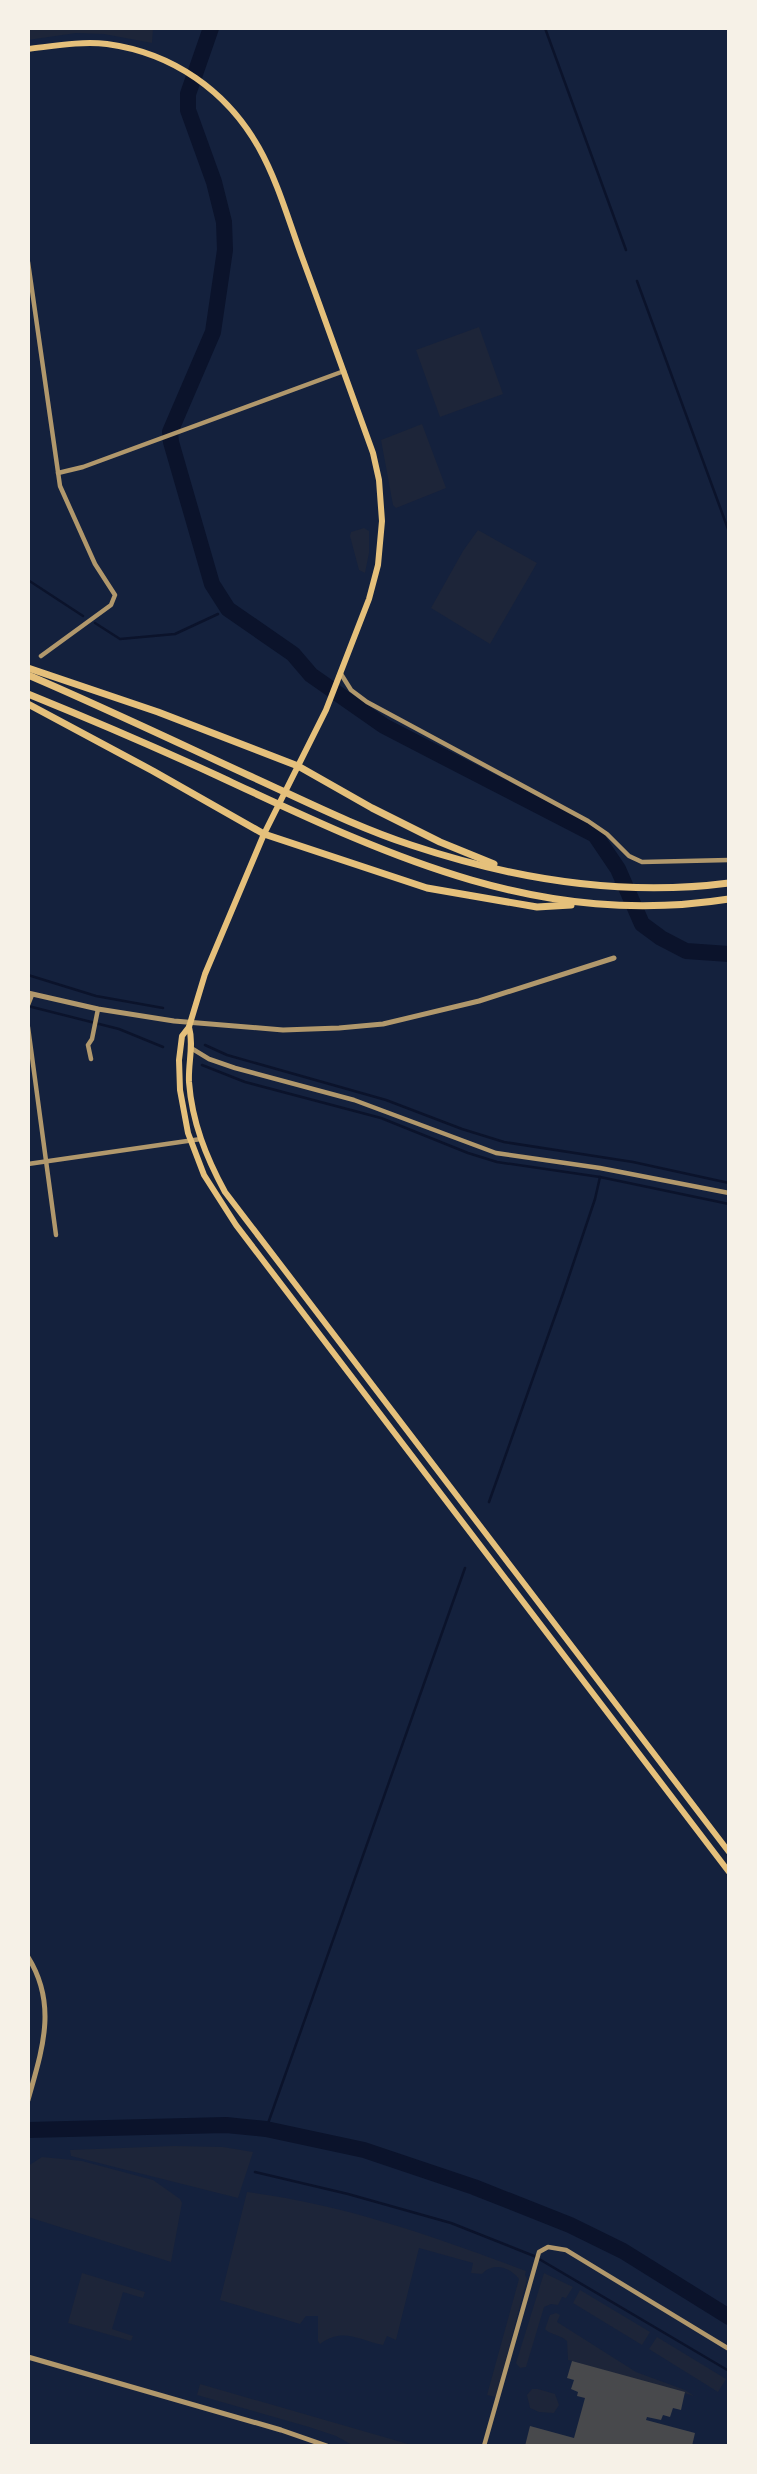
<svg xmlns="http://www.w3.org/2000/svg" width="757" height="2474" font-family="Quicksand,sans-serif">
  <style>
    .green { fill: #1d2539 }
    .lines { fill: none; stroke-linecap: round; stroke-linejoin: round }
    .stream { stroke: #0b132b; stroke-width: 2.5 }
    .river { stroke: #0b132b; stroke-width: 16 }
    .building { fill: #48494c }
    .minor { stroke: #b1986c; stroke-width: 4.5 }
    .tertiary { stroke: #b1986c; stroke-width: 5 }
    .primary { stroke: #e5c07b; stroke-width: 6 }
    .trunk { stroke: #e5c07b; stroke-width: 7 }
  </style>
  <rect width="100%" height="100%" fill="#14213d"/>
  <g class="green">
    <polygon points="28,28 153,28 152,43 104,34 76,33 28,40"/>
    <polygon points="479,327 503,394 440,417 416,350"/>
    <polygon points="422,424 446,488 396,508 393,505 381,440"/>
    <polygon points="364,528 369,531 369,553 365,573 359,570 350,536 351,532"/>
    <polygon points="478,530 537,563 490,644 431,608 463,551"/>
    <polygon points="174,2146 223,2147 253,2152 238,2198 71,2156 70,2150"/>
    <polygon points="42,2157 82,2161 153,2180 180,2199 182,2203 171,2262 28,2217 28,2166"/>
    <path d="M 247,2192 C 343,2204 436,2237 526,2271 L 525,2275 L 527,2279 L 496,2397 L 487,2395 L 519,2279 C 510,2267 493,2262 482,2274 L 471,2273 L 473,2263 L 419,2248 L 396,2340 L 387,2336 L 383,2345 C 358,2340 343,2327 320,2344 L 318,2341 L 318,2316 L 306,2316 L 300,2324 L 220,2300 Z"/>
    <polygon points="82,2273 145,2292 143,2298 123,2292 112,2329 133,2336 131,2341 68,2323"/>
    <polygon points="544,2273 573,2287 566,2298 562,2297 558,2305 551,2304 544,2307 526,2367 520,2368 516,2363"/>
    <polygon points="580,2290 650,2332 642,2345 573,2303"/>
    <path d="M 556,2313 L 560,2315 L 557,2322 L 636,2372 L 685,2390 L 694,2396 L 568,2360 L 567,2341 C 561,2335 549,2334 545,2329 L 550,2315 Z"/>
    <polygon points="657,2337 726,2379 718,2392 649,2349"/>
    <polygon points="200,2384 415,2446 354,2446 336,2436 309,2427 197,2395"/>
    <polygon points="532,2389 538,2389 555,2394 559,2405 554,2413 539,2412 530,2408 527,2395"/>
  </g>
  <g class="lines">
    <g class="stream">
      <polyline points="545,28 626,250"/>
      <polyline points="637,281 728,529"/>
      <polyline points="28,580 83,616"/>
      <polyline points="226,611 228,609"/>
      <polyline points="95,623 120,639 175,634 218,614"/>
      <polyline points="28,975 96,996 163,1008"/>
      <polyline points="28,1006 119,1029 163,1047"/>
      <polyline points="205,1045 227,1055 386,1100 462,1129 504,1142 633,1162 729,1183"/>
      <polyline points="202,1065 245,1082 381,1118 468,1153 497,1162 600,1177 729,1204"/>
      <polyline points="489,1502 564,1291 595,1199 600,1177"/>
      <polyline points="266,2129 465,1568"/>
      <polyline points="255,2172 348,2194 451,2223 534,2256 729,2371"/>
    </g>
    <g class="river">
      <polyline points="211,28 188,94 188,110 214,182 224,222 225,250 213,332 170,432 171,442 212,584 228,609 293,654 311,675 384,726 595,835 618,869 642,924 661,938 686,951 729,954"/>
      <polyline points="28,2130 226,2125 266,2129 364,2150 474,2187 570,2225 623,2251 729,2317"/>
    </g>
  </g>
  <polygon class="building" points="572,2361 685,2392 681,2410 673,2408 670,2417 663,2415 661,2420 647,2417 646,2420 695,2433 692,2446 525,2446 530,2426 574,2438 585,2398 577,2396 578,2392 571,2389 574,2380 567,2378"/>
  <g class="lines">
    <g class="minor">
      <polyline points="28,262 60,486 95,564 115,595 111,605 41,656"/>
      <polyline points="58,473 83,467 344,371"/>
      <polyline points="341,674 351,690 367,702 588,821 607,834 629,856 642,862 729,860"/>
      <polyline points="28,1005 32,995"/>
      <polyline points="28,1027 56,1235"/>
      <polyline points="191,1048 209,1059 235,1068 354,1100 496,1153 600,1168 729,1193"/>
      <polyline points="91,1059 88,1045 92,1039 98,1009"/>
      <polyline points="28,1164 201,1139"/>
      <polyline points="484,2446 539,2252 548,2247 566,2250 729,2349"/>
    </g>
    <g class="tertiary">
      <polyline points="28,993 98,1009 174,1021 283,1030 339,1028 383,1024 479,1001 614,958"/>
      <path d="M 28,1957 C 58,2005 42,2050 28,2100"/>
      <polyline points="28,2357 281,2430 327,2446"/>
    </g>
    <g class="primary">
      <path d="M 28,49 C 54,46 81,41 107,44 C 173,53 227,91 259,148 C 278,182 289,222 302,257 C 326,322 349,387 373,453 L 379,480 L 382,521 L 378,565 L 369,599 L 326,710 L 264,834 L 205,974 L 189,1027 L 182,1036 L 179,1060 L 180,1090 L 188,1133 L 204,1175 L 236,1225 L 729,1872"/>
      <path d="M 189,1027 C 194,1045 188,1063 189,1082 C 192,1122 206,1157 225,1192 L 729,1852"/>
    </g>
    <g class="trunk">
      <polyline points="28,668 158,712 298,766 372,808 440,842 494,864"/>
      <path d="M 28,675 C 103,707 176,742 250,776 C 303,800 356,827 411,845 C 513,879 622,897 729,883"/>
      <path d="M 28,694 C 92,720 155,747 218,776 C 385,854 538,929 729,899"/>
      <polyline points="28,704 153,771 264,834 427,888 537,907 571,905"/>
    </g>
  </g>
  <rect width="757" height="2474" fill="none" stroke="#f6f1e7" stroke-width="60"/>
</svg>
